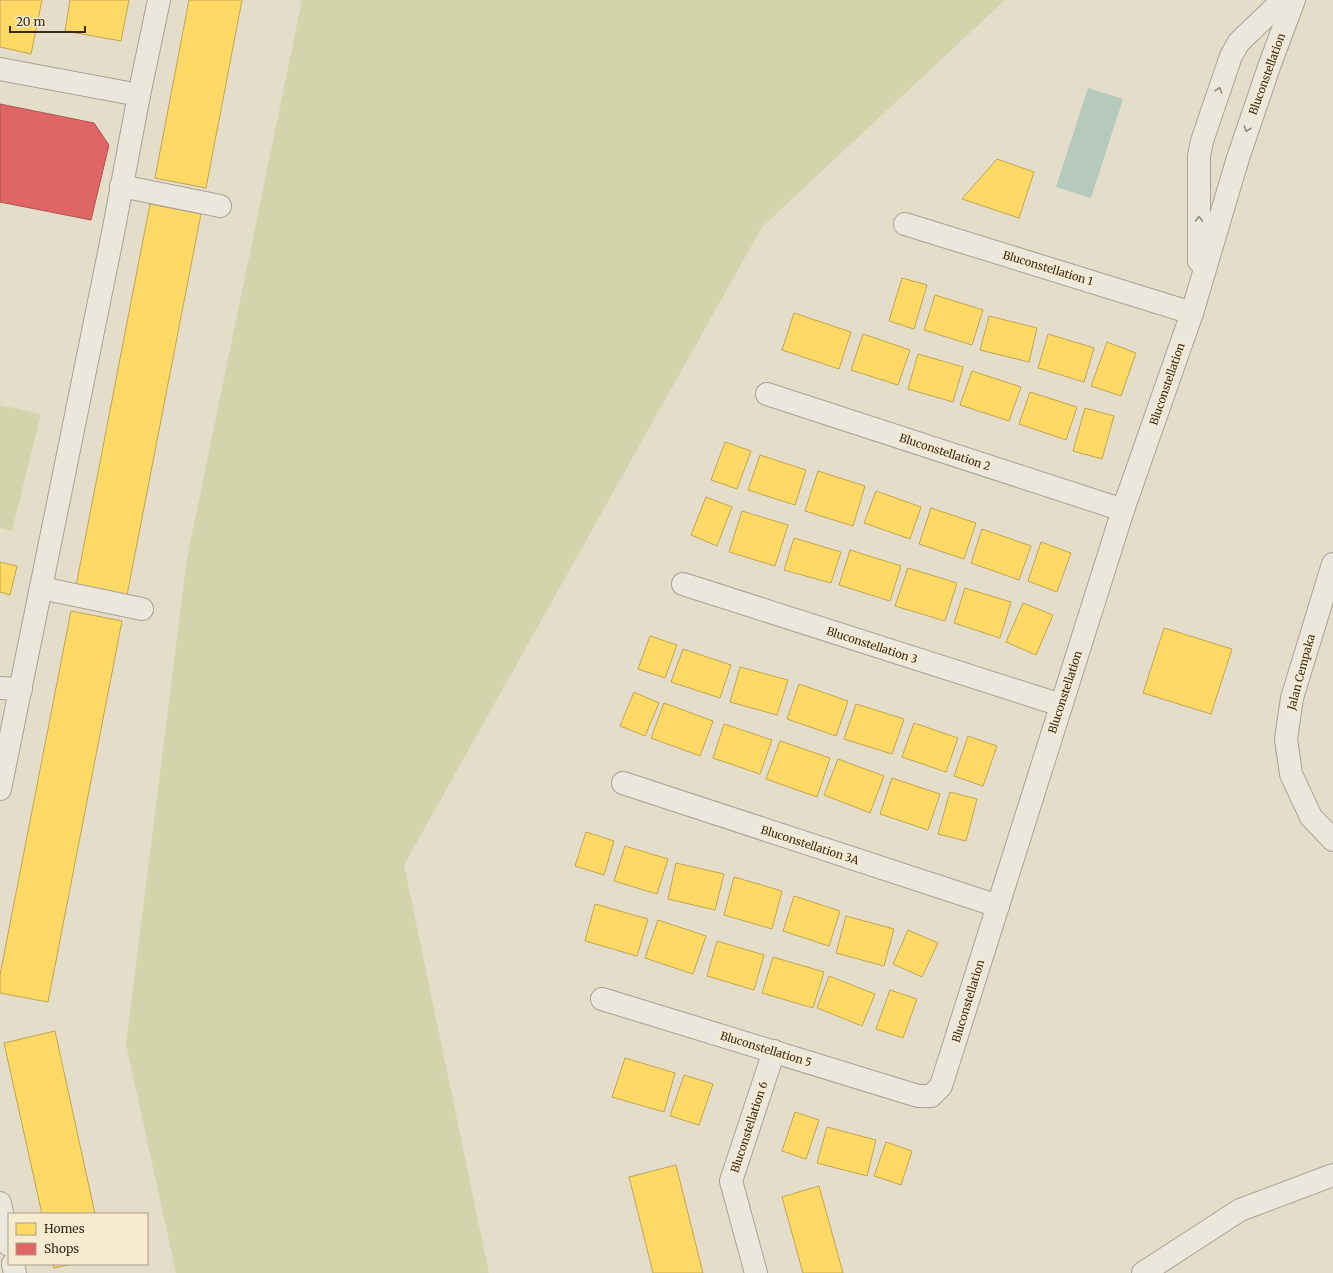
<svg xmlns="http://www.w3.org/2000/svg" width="1333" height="1273" font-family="Merriweather,serif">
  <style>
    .green { fill: #d3d4ac }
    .water { fill: #b6c9bd }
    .homes { fill: #ffd966; stroke: #c3a450 }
    .shops { fill: #e06666; stroke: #ad5450 }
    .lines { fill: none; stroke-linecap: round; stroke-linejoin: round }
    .minor-casing { stroke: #a9a194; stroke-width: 24 }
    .minor { stroke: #ece7dc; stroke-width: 22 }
    .oneway { stroke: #92887c }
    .labels { text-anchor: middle; stroke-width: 4; stroke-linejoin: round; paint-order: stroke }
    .street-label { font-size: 11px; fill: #372a1c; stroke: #f6ebd0 }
  </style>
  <rect width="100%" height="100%" fill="#e4ddca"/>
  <g class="green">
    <polygon points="302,0 1005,0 762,227 404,865 489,1273 176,1273 126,1044 187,558"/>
    <polygon points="0,405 41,414 12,531 0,528"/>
  </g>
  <polygon class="water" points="1088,88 1123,99 1091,198 1056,187"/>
  <g class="homes">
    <polygon points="0,0 42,0 31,54 0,47"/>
    <polygon points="70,0 129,0 121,41 65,31"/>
    <polygon points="189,0 242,0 206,188 155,178"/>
    <polygon points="997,159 1034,172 1019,218 962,199"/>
    <polygon points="150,204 201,214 127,595 76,586"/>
    <polygon points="902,278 927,285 914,329 889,321"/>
    <polygon points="935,295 983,310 972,345 924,330"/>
    <polygon points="794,313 851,332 839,369 782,350"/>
    <polygon points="989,316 1037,328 1029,362 980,350"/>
    <polygon points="863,334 910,350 898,385 851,370"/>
    <polygon points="1048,334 1094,348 1084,382 1038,368"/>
    <polygon points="1107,342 1136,353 1121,396 1091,386"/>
    <polygon points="918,354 963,367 953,402 908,389"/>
    <polygon points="972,371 1021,387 1009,421 960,405"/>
    <polygon points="1030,392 1077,407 1066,440 1019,424"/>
    <polygon points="1085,408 1114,416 1102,459 1073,451"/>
    <polygon points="725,442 751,451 737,489 711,480"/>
    <polygon points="760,455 806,470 795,505 748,490"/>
    <polygon points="818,471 865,486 853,526 805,511"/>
    <polygon points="876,491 921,507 910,539 864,523"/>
    <polygon points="706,497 732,507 717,546 691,535"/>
    <polygon points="931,508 976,523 964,559 919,544"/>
    <polygon points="742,511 788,525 775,566 729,552"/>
    <polygon points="982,529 1031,546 1019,580 971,563"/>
    <polygon points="794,538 841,552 831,583 784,570"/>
    <polygon points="1041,542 1071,553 1057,592 1028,581"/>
    <polygon points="850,550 901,566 890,601 839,585"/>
    <polygon points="0,562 17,566 10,595 0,592"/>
    <polygon points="908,568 957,583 945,621 895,606"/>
    <polygon points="965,588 1011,602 1000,638 954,623"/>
    <polygon points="1023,603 1053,615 1036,655 1006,642"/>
    <polygon points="71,611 122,621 48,1002 0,993 0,975"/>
    <polygon points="1164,628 1232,649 1211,714 1143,693"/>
    <polygon points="650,636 677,645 665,678 638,669"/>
    <polygon points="683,649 731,665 720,698 671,682"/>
    <polygon points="740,667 788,680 777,715 730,702"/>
    <polygon points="799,684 848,701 836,736 787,719"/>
    <polygon points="634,692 659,703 645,736 620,726"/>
    <polygon points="664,703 713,721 700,756 651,738"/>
    <polygon points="856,704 904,719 892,754 844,739"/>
    <polygon points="914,723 958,738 946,772 902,757"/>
    <polygon points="724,724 772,740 760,774 713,758"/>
    <polygon points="968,736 997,746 983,786 954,776"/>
    <polygon points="780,741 830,758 817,797 766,779"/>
    <polygon points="838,759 884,776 870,813 824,795"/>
    <polygon points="892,778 940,794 928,830 880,814"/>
    <polygon points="950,792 977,799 966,841 938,834"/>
    <polygon points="586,832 614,841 604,875 575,866"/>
    <polygon points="625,846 668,859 657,894 614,881"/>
    <polygon points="676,863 724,874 715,910 668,899"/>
    <polygon points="734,877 782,891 772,929 724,915"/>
    <polygon points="794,896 840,911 829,946 783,931"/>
    <polygon points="595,904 648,919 637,956 585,941"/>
    <polygon points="846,916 894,929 884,966 836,953"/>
    <polygon points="658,920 706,936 693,974 645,958"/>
    <polygon points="908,930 938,943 922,977 893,964"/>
    <polygon points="717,941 764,955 754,990 707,976"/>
    <polygon points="773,957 824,972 813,1008 762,993"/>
    <polygon points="829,976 875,994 862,1026 817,1008"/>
    <polygon points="890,990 917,999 903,1038 876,1029"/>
    <polygon points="55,1031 95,1214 42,1214 4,1043"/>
    <polygon points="625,1058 675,1073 664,1112 612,1097"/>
    <polygon points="684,1075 713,1084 699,1125 670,1116"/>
    <polygon points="795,1112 819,1120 806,1159 782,1151"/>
    <polygon points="827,1127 876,1140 867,1176 817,1163"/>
    <polygon points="886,1142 912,1151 901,1185 874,1176"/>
    <polygon points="676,1165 703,1273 653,1273 629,1177"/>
    <polygon points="819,1186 843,1273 803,1273 782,1197"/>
    <polygon points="53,1264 72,1264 54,1268"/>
  </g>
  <polygon class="shops" points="0,104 94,123 109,145 91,220 0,202"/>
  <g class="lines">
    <defs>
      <g id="minor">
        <polyline points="0,69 139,95"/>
        <polyline points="121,186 220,206"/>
        <polyline points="905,224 1192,313"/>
        <polyline points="1199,261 1199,156 1202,141 1231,56 1239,42 1283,0"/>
        <polyline points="767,394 1123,510"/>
        <polyline points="1333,564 1292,698 1286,739 1291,774 1311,817 1333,840"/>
        <polyline points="683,584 1061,705"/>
        <polyline points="41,588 142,609"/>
        <polyline points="0,688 21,689"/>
        <polyline points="623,783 998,906"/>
        <polyline points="0,789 113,233 139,95 159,0"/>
        <polyline points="602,999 918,1096 931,1096 941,1086 1123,510 1192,313 1238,158 1270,64 1294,0"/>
        <polyline points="0,1203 9,1245"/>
        <polyline points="13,1264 15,1273"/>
        <polyline points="756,1273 731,1181 774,1051"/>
        <polyline points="1143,1273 1240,1210 1333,1175"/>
      </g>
    </defs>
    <use href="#minor" class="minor-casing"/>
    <use href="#minor" class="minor"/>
  </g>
  <defs><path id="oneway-chevron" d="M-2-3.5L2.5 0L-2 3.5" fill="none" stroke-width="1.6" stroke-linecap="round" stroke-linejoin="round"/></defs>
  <g class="oneway">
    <use href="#oneway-chevron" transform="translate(1219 90) rotate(-71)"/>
    <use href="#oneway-chevron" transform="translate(1247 129) rotate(109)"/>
    <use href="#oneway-chevron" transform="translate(1199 219) rotate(-90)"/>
  </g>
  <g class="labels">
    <g class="street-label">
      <text transform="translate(1267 74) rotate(-70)" y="4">Bluconstellation</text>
      <text transform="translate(1048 268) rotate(17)" y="4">Bluconstellation 1</text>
      <text transform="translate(1167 384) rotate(-71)" y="4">Bluconstellation</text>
      <text transform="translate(945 452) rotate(18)" y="4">Bluconstellation 2</text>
      <text transform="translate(872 645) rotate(18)" y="4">Bluconstellation 3</text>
      <text transform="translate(1301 672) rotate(-75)" y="4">Jalan Cempaka</text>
      <text transform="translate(1065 692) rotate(-72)" y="4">Bluconstellation</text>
      <text transform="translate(810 845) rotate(18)" y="4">Bluconstellation 3A</text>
      <text transform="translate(968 1001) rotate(-73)" y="4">Bluconstellation</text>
      <text transform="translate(766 1049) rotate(17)" y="4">Bluconstellation 5</text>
      <text transform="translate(749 1127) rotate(-72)" y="4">Bluconstellation 6</text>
    </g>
  </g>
  <rect x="8" y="1213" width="140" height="52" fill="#f6ebd0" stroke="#aa9e88"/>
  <rect x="16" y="1223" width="20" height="12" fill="#ffd966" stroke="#aa9e88"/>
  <text x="44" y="1233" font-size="12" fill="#372a1c">Homes</text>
  <rect x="16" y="1243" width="20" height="12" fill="#e06666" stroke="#aa9e88"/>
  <text x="44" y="1253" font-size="12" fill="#372a1c">Shops</text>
  <path d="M10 26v6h75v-6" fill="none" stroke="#372a1c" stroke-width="2"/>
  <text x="16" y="26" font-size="12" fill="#372a1c" stroke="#f6ebd0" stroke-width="3" paint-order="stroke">20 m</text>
</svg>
